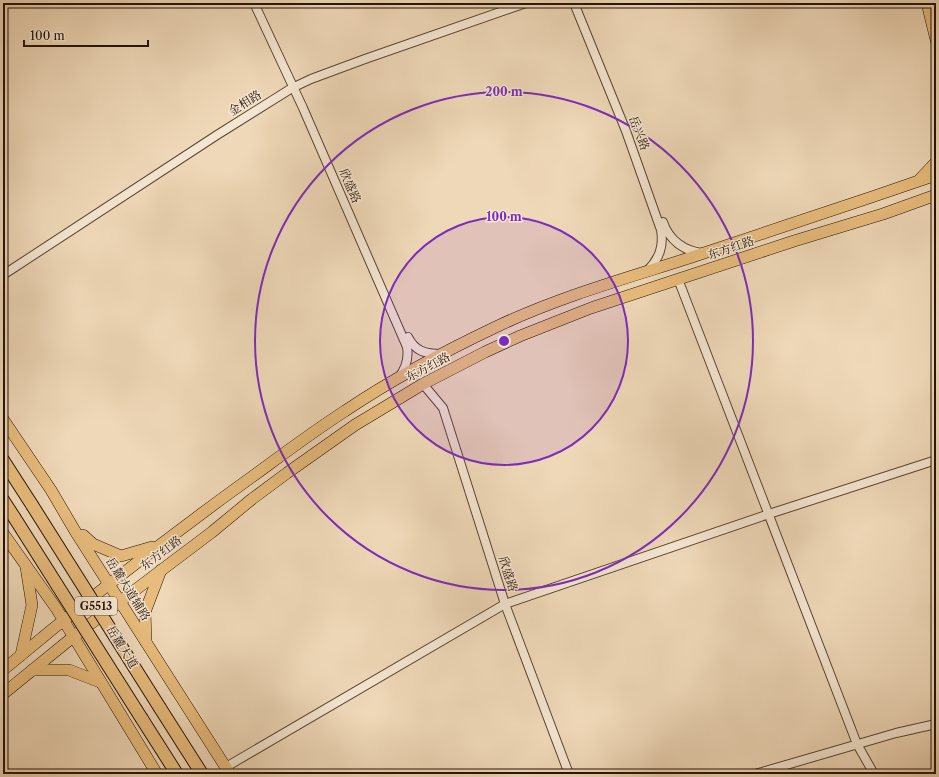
<svg xmlns="http://www.w3.org/2000/svg" width="939" height="777" font-family="'Libre Caslon Text','Noto Serif SC',serif">
  <style>
    .lines { fill: none; stroke-linecap: round; stroke-linejoin: round }
    .minor-casing { stroke: #584433; stroke-width: 10 }
    .major-casing { stroke: #251207; stroke-width: 12 }
    .highway-casing { stroke: #251207; stroke-width: 14 }
    .minor { stroke: #f5e6d1; stroke-width: 8 }
    .major { stroke: #e8bc7c; stroke-width: 11 }
    .highway { stroke: #e8bc7c; stroke-width: 12 }
    .highway-bridge-casing { stroke: #251207; stroke-width: 14; stroke-linecap: butt }
    .highway-bridge { stroke: #e8bc7c; stroke-width: 12 }
    .ring { fill: none; stroke: #7b2cbf; stroke-width: 2 }
    .labels { text-anchor: middle; stroke-width: 3; stroke-linejoin: round; paint-order: stroke }
    .shield { fill: #f5e6d1; stroke: #635244; stroke-width: 1 }
    .shield-label { font-size: 11px; font-weight: bold; fill: #251207 }
    .street-label { font-size: 12px; fill: #251207; stroke: #f5e6d1 }
    .centre { fill: #7b2cbf; stroke: #f5e6d1; stroke-width: 2 }
    .ring-label { font-size: 12px; text-anchor: middle; font-weight: bold; fill: #7b2cbf; stroke: #f5e6d1; stroke-width: 3; stroke-linejoin: round; paint-order: stroke }
  </style>
  <rect width="100%" height="100%" fill="#efd8b8"/>
  <filter id="stains"><feTurbulence type="fractalNoise" baseFrequency=".005" numOctaves="4"/><feColorMatrix values="0 0 0 0 .2 0 0 0 0 .09 0 0 0 0 .02 0 0 0 .5 -.17"/></filter>
  <radialGradient id="worn" r=".72"><stop offset=".6" stop-color="#630" stop-opacity="0"/><stop offset="1" stop-color="#630" stop-opacity=".3"/></radialGradient>
  <g class="lines">
    <defs>
      <g id="minor">
        <path d="M 254,3 L 303,108 L 407,347 C 409,359 406,368 399,377"/>
        <path d="M 574,3 L 626,131 L 661,230 C 664,247 659,259 647,271"/>
        <path d="M 663,222 C 669,240 684,251 702,253"/>
        <polyline points="3,275 217,135 292,88 311,79 365,59 526,3"/>
        <polyline points="678,279 857,744 874,774"/>
        <path d="M 408,337 C 415,351 425,354 441,354"/>
        <polyline points="423,384 443,408 505,604 569,774"/>
        <polyline points="226,767 505,604 769,514 936,460"/>
        <polyline points="755,774 896,733 936,724"/>
      </g>
      <g id="major">
        <polyline points="927,3 936,40"/>
        <polyline points="920,179 936,162"/>
        <polyline points="3,419 51,490 75,531 230,774"/>
        <polyline points="3,533 56,608 157,774"/>
        <polyline points="83,535 93,544 121,556 152,547"/>
        <polyline points="146,642 145,612 161,570"/>
        <polyline points="21,655 32,605 26,567"/>
        <path d="M 3,670 C 77,608 153,549 231,492 C 269,465 306,436 345,411 C 394,378 447,350 500,325 C 562,296 627,278 692,257 C 774,230 855,203 936,175"/>
        <polyline points="32,670 69,670 100,682"/>
        <polyline points="3,694 73,637 212,532 252,499 287,473 355,425 423,384 485,352 520,336 591,308 794,241 883,214 936,195"/>
      </g>
      <g id="highway">
        <polyline points="3,460 32,505"/>
        <polyline points="3,500 14,517"/>
        <polyline points="160,708 202,774"/>
        <polyline points="142,719 177,774"/>
      </g>
    </defs>
    <use href="#minor" class="minor-casing"/>
    <use href="#major" class="major-casing"/>
    <use href="#highway" class="highway-casing"/>
    <use href="#minor" class="minor"/>
    <use href="#major" class="major"/>
    <use href="#highway" class="highway"/>
    <defs>
      <g id="highway-bridge">
        <polyline points="32,505 160,708"/>
        <polyline points="14,517 142,719"/>
      </g>
    </defs>
    <use href="#highway-bridge" class="highway-bridge-casing"/>
    <use href="#highway-bridge" class="highway-bridge"/>
  </g>
  <circle cx="504" cy="341" r="124" fill="#7b2cbf" fill-opacity=".12"/>
  <g class="ring">
    <circle cx="504" cy="341" r="124"/>
    <circle cx="504" cy="341" r="249"/>
  </g>
  <g class="labels">
    <rect class="shield" x="75" y="597" width="42" height="18" rx="3"/>
    <g class="shield-label">
      <text x="96" y="610">G5513</text>
    </g>
    <g class="street-label">
      <text transform="translate(245 103) rotate(-32)" y="4">金相路</text>
      <text transform="translate(639 133) rotate(69)" y="4">岳兴路</text>
      <text transform="translate(350 186) rotate(67)" y="4">欣盛路</text>
      <text transform="translate(731 248) rotate(-19)" y="4">东方红路</text>
      <text transform="translate(428 367) rotate(-28)" y="4">东方红路</text>
      <text transform="translate(161 553) rotate(-37)" y="4">东方红路</text>
      <text transform="translate(508 574) rotate(72)" y="4">欣盛路</text>
      <text transform="translate(128 589) rotate(58)" y="4">岳麓大道辅路</text>
      <text transform="translate(122 647) rotate(58)" y="4">岳麓大道</text>
    </g>
  </g>
  <circle cx="504" cy="341" r="6" class="centre"/>
  <g class="ring-label">
    <text x="504" y="96">200 m</text>
    <text x="504" y="221">100 m</text>
  </g>
  <rect width="939" height="777" fill="none" stroke="#efd8b8" stroke-width="16"/>
  <rect x="4" y="4" width="931" height="769" fill="none" stroke="#251207" stroke-width="2"/>
  <rect x="8" y="8" width="923" height="761" fill="none" stroke="#251207"/>
  <path d="M24 40v6h124v-6" fill="none" stroke="#251207" stroke-width="2"/>
  <text x="30" y="40" font-size="12" fill="#251207" stroke="#f5e6d1" stroke-width="3" paint-order="stroke">100 m</text>
  <rect width="100%" height="100%" filter="url(#stains)"/>
  <rect width="100%" height="100%" fill="url(#worn)"/>
</svg>
